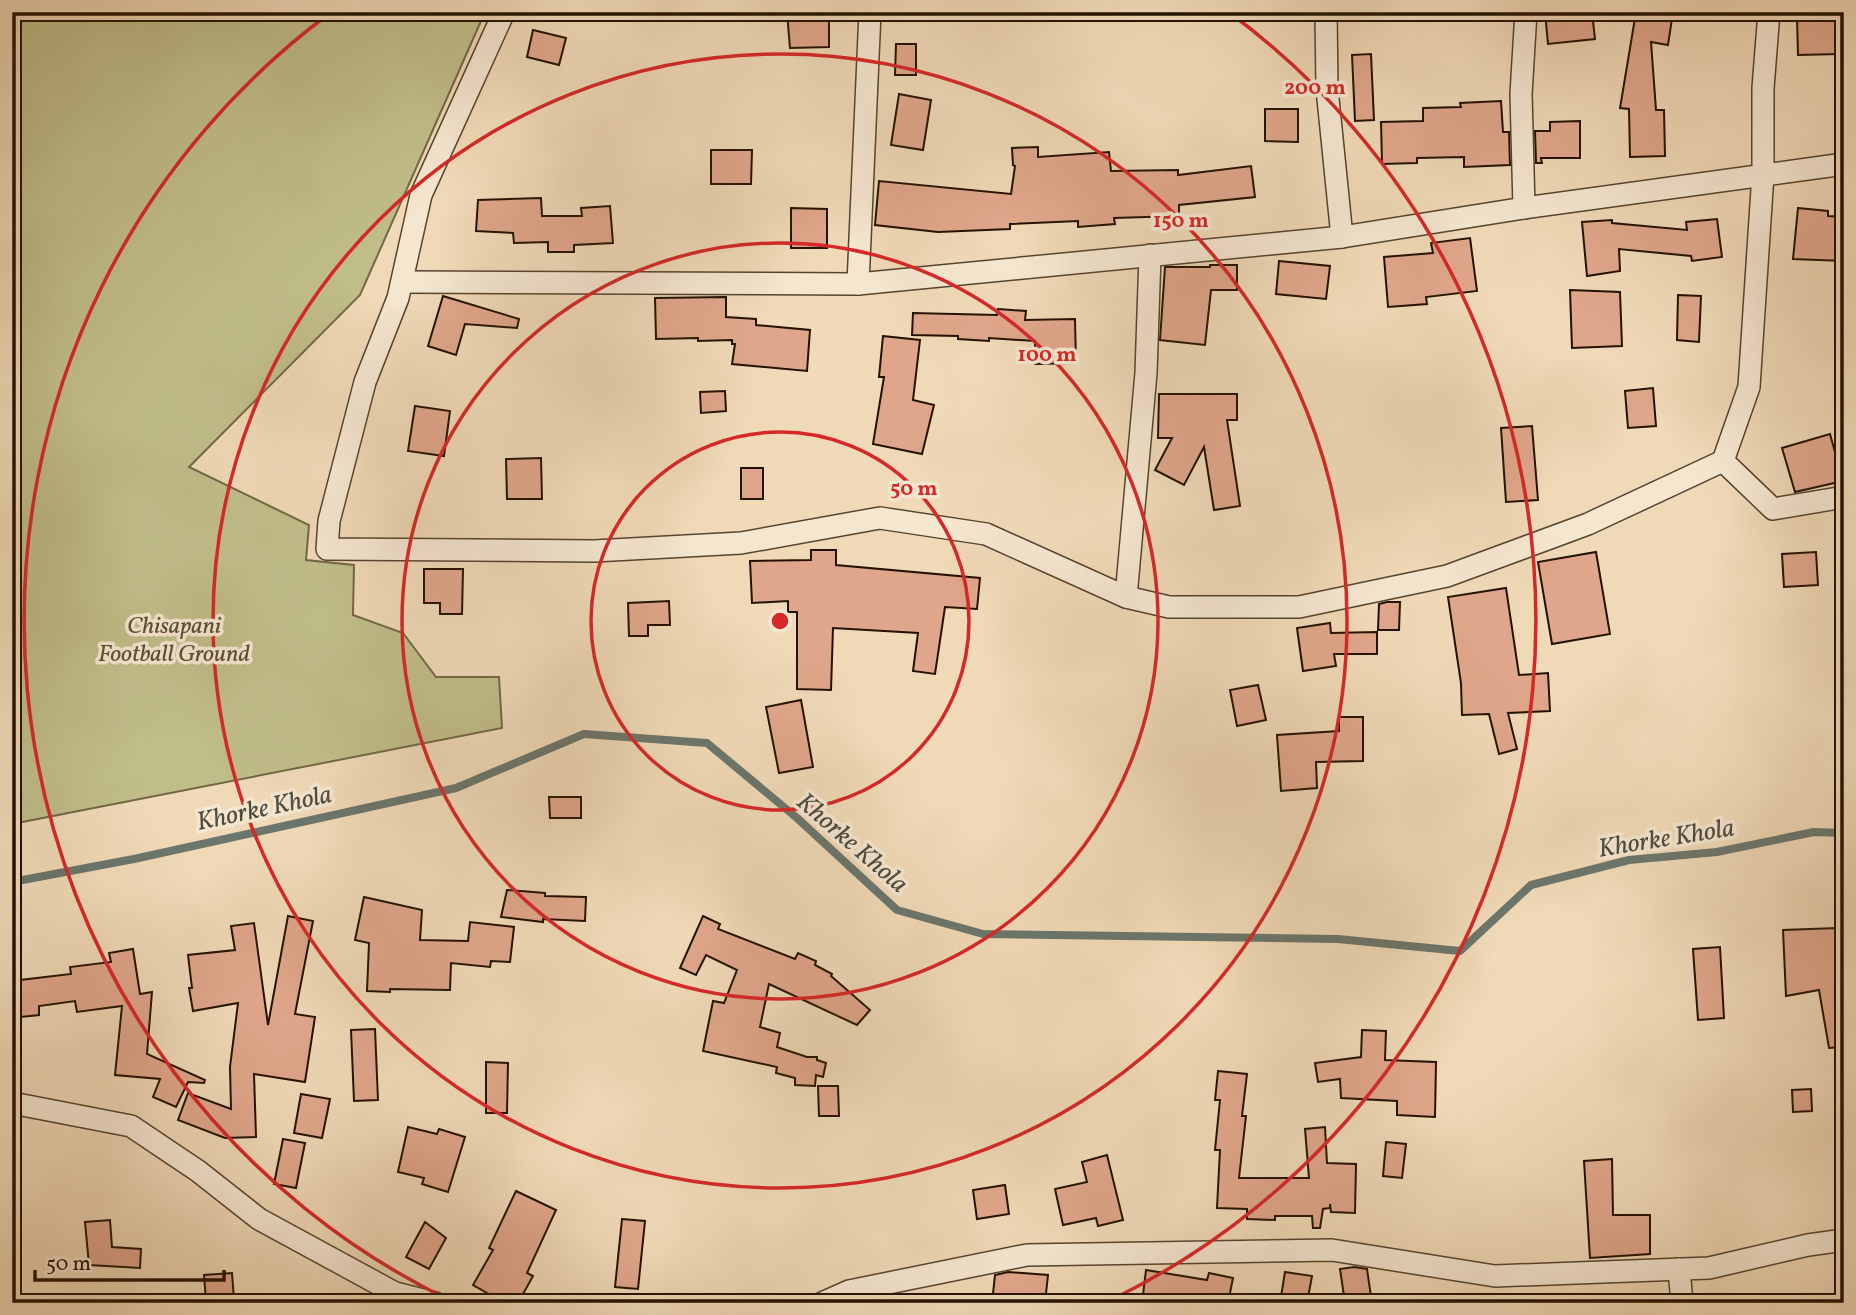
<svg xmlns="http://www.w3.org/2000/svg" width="1856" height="1315" font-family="Vollkorn,serif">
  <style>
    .green { fill: #c0bd89; stroke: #726845; stroke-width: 2 }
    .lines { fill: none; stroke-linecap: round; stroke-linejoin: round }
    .stream { stroke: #6b766c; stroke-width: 8 }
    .building { fill: #e0a68b; stroke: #231201; stroke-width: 2 }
    .street-casing { stroke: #56442e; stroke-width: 24 }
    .street { stroke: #f5e6d0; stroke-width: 21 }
    .ring { fill: none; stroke: #d62828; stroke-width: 3.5 }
    .labels { text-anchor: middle; stroke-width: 7; stroke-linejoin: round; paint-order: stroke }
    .park-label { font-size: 24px; font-style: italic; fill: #5a4e31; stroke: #f5e6d0 }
    .water-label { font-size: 26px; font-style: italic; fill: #4d4c3f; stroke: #f5e6d0 }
    .centre { fill: #d62828; stroke: #f5e6d0; stroke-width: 3.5 }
    .ring-label { font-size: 21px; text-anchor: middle; font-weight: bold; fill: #d62828; stroke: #f5e6d0; stroke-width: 7; stroke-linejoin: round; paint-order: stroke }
  </style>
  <rect width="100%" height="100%" fill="#f0d9b7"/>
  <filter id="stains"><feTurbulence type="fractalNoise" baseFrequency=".00286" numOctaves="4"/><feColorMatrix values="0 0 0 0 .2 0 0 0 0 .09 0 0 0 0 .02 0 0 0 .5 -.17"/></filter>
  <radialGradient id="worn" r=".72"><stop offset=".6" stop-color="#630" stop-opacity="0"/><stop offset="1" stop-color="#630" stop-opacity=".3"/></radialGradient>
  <polygon class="green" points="12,12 485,12 360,295 189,467 309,525 306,560 354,565 353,615 403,633 436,677 499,677 502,728 12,824"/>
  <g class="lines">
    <polyline class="stream" points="12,882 134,859 456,788 584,734 707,743 797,818 897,910 983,934 1338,939 1460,951 1531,885 1629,860 1717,852 1814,832 1844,833"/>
  </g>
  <g class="building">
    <polygon points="787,12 829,12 829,47 790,48"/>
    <polygon points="1545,12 1592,12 1595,39 1548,44"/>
    <polygon points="1636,12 1673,12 1668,45 1651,42 1656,110 1664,110 1665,156 1630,157 1629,109 1620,108"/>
    <polygon points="1838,16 1839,54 1798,55 1797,17"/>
    <polygon points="533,30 566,38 559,65 527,57"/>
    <polygon points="896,44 916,44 916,75 895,75"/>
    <polygon points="1371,54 1374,120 1355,121 1352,55"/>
    <polygon points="899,94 931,100 923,150 891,145"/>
    <polygon points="1501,101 1503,132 1509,132 1510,165 1464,167 1464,157 1417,158 1417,163 1382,164 1381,122 1423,121 1423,108 1461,107 1460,103"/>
    <polygon points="1265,109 1298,109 1298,142 1265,141"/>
    <polygon points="1580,121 1580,158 1541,158 1542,163 1536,163 1535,131 1550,131 1550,122"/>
    <polygon points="1038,147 1038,157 1109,152 1111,171 1178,170 1178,175 1251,166 1255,197 1179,205 1179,216 1114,218 1115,224 1078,227 1078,221 1010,224 1010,229 938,232 875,225 879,181 1011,194 1015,166 1013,165 1012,148"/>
    <polygon points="711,150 752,150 751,184 711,184"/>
    <polygon points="541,198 542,216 582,216 581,208 610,206 613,243 574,245 574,252 548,252 548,242 514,243 513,233 476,231 478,200"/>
    <polygon points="791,208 827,209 827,248 791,248"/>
    <polygon points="1798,208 1828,211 1828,216 1844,217 1844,261 1793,259"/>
    <polygon points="1717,219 1722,257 1692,261 1691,256 1619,249 1620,271 1587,276 1582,222 1612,220 1612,223 1687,230 1686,222"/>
    <polygon points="1470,238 1477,291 1426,297 1427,304 1388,307 1384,257 1433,253 1431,243"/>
    <polygon points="1279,261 1330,266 1326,299 1276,294"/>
    <polygon points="1210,265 1237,265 1237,290 1211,290 1205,345 1160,340 1165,267 1210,267"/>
    <polygon points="1570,290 1620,292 1622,346 1572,348"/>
    <polygon points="1678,295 1701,296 1699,342 1677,340"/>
    <polygon points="443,296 519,319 517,328 465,324 456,355 428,346"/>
    <polygon points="726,297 726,317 756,319 756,325 810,330 807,371 732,364 735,344 732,344 732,340 698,341 698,338 656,339 655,298"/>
    <polygon points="998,309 1026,311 1025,320 1075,319 1076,363 1035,364 1035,341 989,338 989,341 958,339 958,336 912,335 913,313 997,315"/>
    <polygon points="883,336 920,340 913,400 934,405 922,454 873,444 884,377 879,377"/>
    <polygon points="1653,388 1656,426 1628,428 1625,391"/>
    <polygon points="725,391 726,411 701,413 700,392"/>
    <polygon points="1159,394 1237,394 1237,420 1227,420 1240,506 1214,510 1204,447 1184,485 1155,470 1172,438 1158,438"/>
    <polygon points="415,406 450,411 444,456 408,451"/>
    <polygon points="1532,426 1538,500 1506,502 1501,428"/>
    <polygon points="1830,434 1843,481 1795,492 1782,448"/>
    <polygon points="541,458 542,499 507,499 506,459"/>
    <rect x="741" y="468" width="22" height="31"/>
    <polygon points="811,550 836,550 836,565 980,578 977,609 945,607 935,674 913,671 918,633 833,628 831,690 797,689 797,612 788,612 788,601 752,603 750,561 811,560"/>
    <polygon points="1596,552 1610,634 1552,644 1538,562"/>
    <polygon points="1816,552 1818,585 1784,587 1782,554"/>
    <polygon points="424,569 463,569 462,614 440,614 440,603 424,603"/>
    <polygon points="1506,588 1519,675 1548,673 1550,711 1508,713 1517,749 1499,754 1489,714 1462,715 1461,683 1448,597"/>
    <polygon points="669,601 670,625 648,625 648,636 629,636 628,603"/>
    <polygon points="1387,602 1400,602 1399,630 1378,630 1379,604"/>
    <polygon points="1330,623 1331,633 1377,632 1377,654 1334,654 1336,666 1303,671 1297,628"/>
    <polygon points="1258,685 1266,720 1237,726 1230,690"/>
    <polygon points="801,700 813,767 779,773 766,707"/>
    <polygon points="1339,717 1363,717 1363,761 1316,762 1317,788 1281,791 1277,735 1339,731"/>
    <polygon points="549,797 581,797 581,818 550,818"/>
    <polygon points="507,890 545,893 545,896 586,897 585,921 543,919 543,922 501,917"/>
    <polygon points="364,897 422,910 420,940 468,941 470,922 514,927 510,962 491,961 490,967 451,963 450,990 390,989 390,992 367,991 369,943 355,940"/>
    <polygon points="288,916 313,921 295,1014 315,1017 305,1082 254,1074 256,1137 225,1138 178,1120 188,1093 231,1109 230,1067 238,1003 193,1011 189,988 192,988 188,955 235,950 231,926 254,923 268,1025"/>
    <polygon points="703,916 720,924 718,929 795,959 798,953 816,961 815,965 832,974 831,976 870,1010 857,1025 769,984 760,1027 780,1033 777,1047 807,1057 817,1057 817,1060 826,1063 823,1077 816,1075 815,1086 795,1085 795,1078 776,1073 777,1067 703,1051 713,1001 724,1003 737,970 706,955 696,975 680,968"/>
    <polygon points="1837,928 1839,990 1844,989 1844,1030 1840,1031 1841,1047 1829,1048 1819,990 1786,996 1783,930"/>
    <polygon points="1720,947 1724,1018 1698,1020 1693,949"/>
    <polygon points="133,949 140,994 152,992 147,1054 205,1080 204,1083 188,1082 176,1107 153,1097 160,1079 115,1075 122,1006 77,1012 75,1001 39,1006 39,1015 12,1018 12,981 71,974 70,967 111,962 109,953"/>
    <polygon points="375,1029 378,1100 354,1101 351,1030"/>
    <polygon points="1362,1030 1386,1031 1385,1060 1436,1062 1435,1117 1397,1115 1397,1101 1341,1098 1340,1079 1318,1082 1315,1063 1361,1057"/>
    <polygon points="486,1062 508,1063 507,1113 486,1113"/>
    <polygon points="1218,1071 1247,1074 1242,1116 1246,1116 1239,1178 1309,1178 1305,1129 1325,1127 1327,1163 1356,1164 1355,1213 1331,1212 1330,1204 1330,1208 1323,1209 1320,1228 1313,1228 1312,1216 1275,1216 1275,1220 1247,1219 1247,1209 1217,1208 1220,1150 1215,1150 1220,1100 1215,1100"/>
    <polygon points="818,1086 838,1086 839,1116 819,1116"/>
    <polygon points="1811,1089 1812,1111 1793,1112 1792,1090"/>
    <polygon points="301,1094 330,1099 322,1138 294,1133"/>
    <polygon points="408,1127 437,1134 439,1129 465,1137 448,1192 422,1184 424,1178 398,1172"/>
    <polygon points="283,1139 305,1143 296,1188 274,1184"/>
    <polygon points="1386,1142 1406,1144 1402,1178 1383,1176"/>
    <polygon points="1107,1155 1123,1220 1098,1226 1096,1218 1063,1225 1055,1189 1087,1182 1082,1162"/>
    <polygon points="1612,1159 1613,1215 1650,1215 1650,1254 1590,1258 1584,1161"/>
    <polygon points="1005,1185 1009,1214 977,1219 973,1190"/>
    <polygon points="516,1191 556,1210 527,1273 533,1276 518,1303 505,1303 473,1285 493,1250 489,1248"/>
    <polygon points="622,1219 645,1221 638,1289 615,1287"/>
    <polygon points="110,1220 112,1247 141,1249 140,1268 89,1265 85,1222"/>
    <polygon points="425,1222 446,1238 429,1269 406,1257"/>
    <polygon points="1354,1267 1367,1269 1372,1303 1345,1303 1340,1269"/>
    <polygon points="1146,1270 1207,1280 1209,1273 1233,1278 1228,1303 1142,1303"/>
    <polygon points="1008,1272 1048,1275 1045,1303 992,1303 995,1275"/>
    <polygon points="1285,1272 1312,1276 1307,1303 1280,1303"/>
    <polygon points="232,1273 234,1299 206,1301 204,1275"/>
  </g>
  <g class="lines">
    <defs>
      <g id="street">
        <polyline points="504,12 421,195 398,298 365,382 329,521 327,549 594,551 741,543 880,518 986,534 1126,597 1169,607 1299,607 1447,576 1588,524 1723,461 1773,509 1844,497"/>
        <polyline points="1326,12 1327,89 1342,237"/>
        <polyline points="1524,208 1521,94 1526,12"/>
        <polyline points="403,282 858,284 1342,237 1524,208 1844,164"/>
        <polyline points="858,284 870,12"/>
        <polyline points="1723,461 1749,387 1763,174 1763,88 1769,12"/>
        <polyline points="1126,597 1146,373 1150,255"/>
        <polyline points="12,1103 131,1126 198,1171 259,1219 395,1293 435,1303"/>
        <polyline points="1679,1269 1682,1303"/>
        <polyline points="822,1303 849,1291 1027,1255 1332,1250 1495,1276 1709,1268 1808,1245 1844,1240"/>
      </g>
    </defs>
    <use href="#street" class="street-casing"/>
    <use href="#street" class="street"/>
  </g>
  <g class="ring">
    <circle cx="780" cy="621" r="189"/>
    <circle cx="780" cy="621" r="378"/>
    <circle cx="780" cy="621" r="567"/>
    <path d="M449 1300A756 756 0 0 1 330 13M1230 13A756 756 0 0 1 1111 1300"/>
  </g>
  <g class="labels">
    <g class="park-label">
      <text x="174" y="633">Chisapani<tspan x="174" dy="28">Football Ground</tspan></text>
    </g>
    <g class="water-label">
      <text transform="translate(264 807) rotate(-12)" y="9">Khorke Khola</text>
      <text transform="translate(1666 837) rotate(-9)" y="9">Khorke Khola</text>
      <text transform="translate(853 842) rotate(41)" y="9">Khorke Khola</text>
    </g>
  </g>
  <circle cx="780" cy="621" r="10" class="centre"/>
  <g class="ring-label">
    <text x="1315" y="94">200 m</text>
    <text x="1181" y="227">150 m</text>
    <text x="1047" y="361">100 m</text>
    <text x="914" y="495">50 m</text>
  </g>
  <rect width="1856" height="1315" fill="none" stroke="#f0d9b7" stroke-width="42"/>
  <rect x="14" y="14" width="1828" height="1287" fill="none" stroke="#231201" stroke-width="3.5"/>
  <rect x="21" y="21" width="1814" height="1273" fill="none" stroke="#231201" stroke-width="2"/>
  <path d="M35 1270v10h189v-10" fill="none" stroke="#231201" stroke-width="3.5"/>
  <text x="46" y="1270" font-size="21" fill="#231201" stroke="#f5e6d0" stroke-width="5" paint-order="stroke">50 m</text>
  <rect width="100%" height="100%" filter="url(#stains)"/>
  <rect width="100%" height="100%" fill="url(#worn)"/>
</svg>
